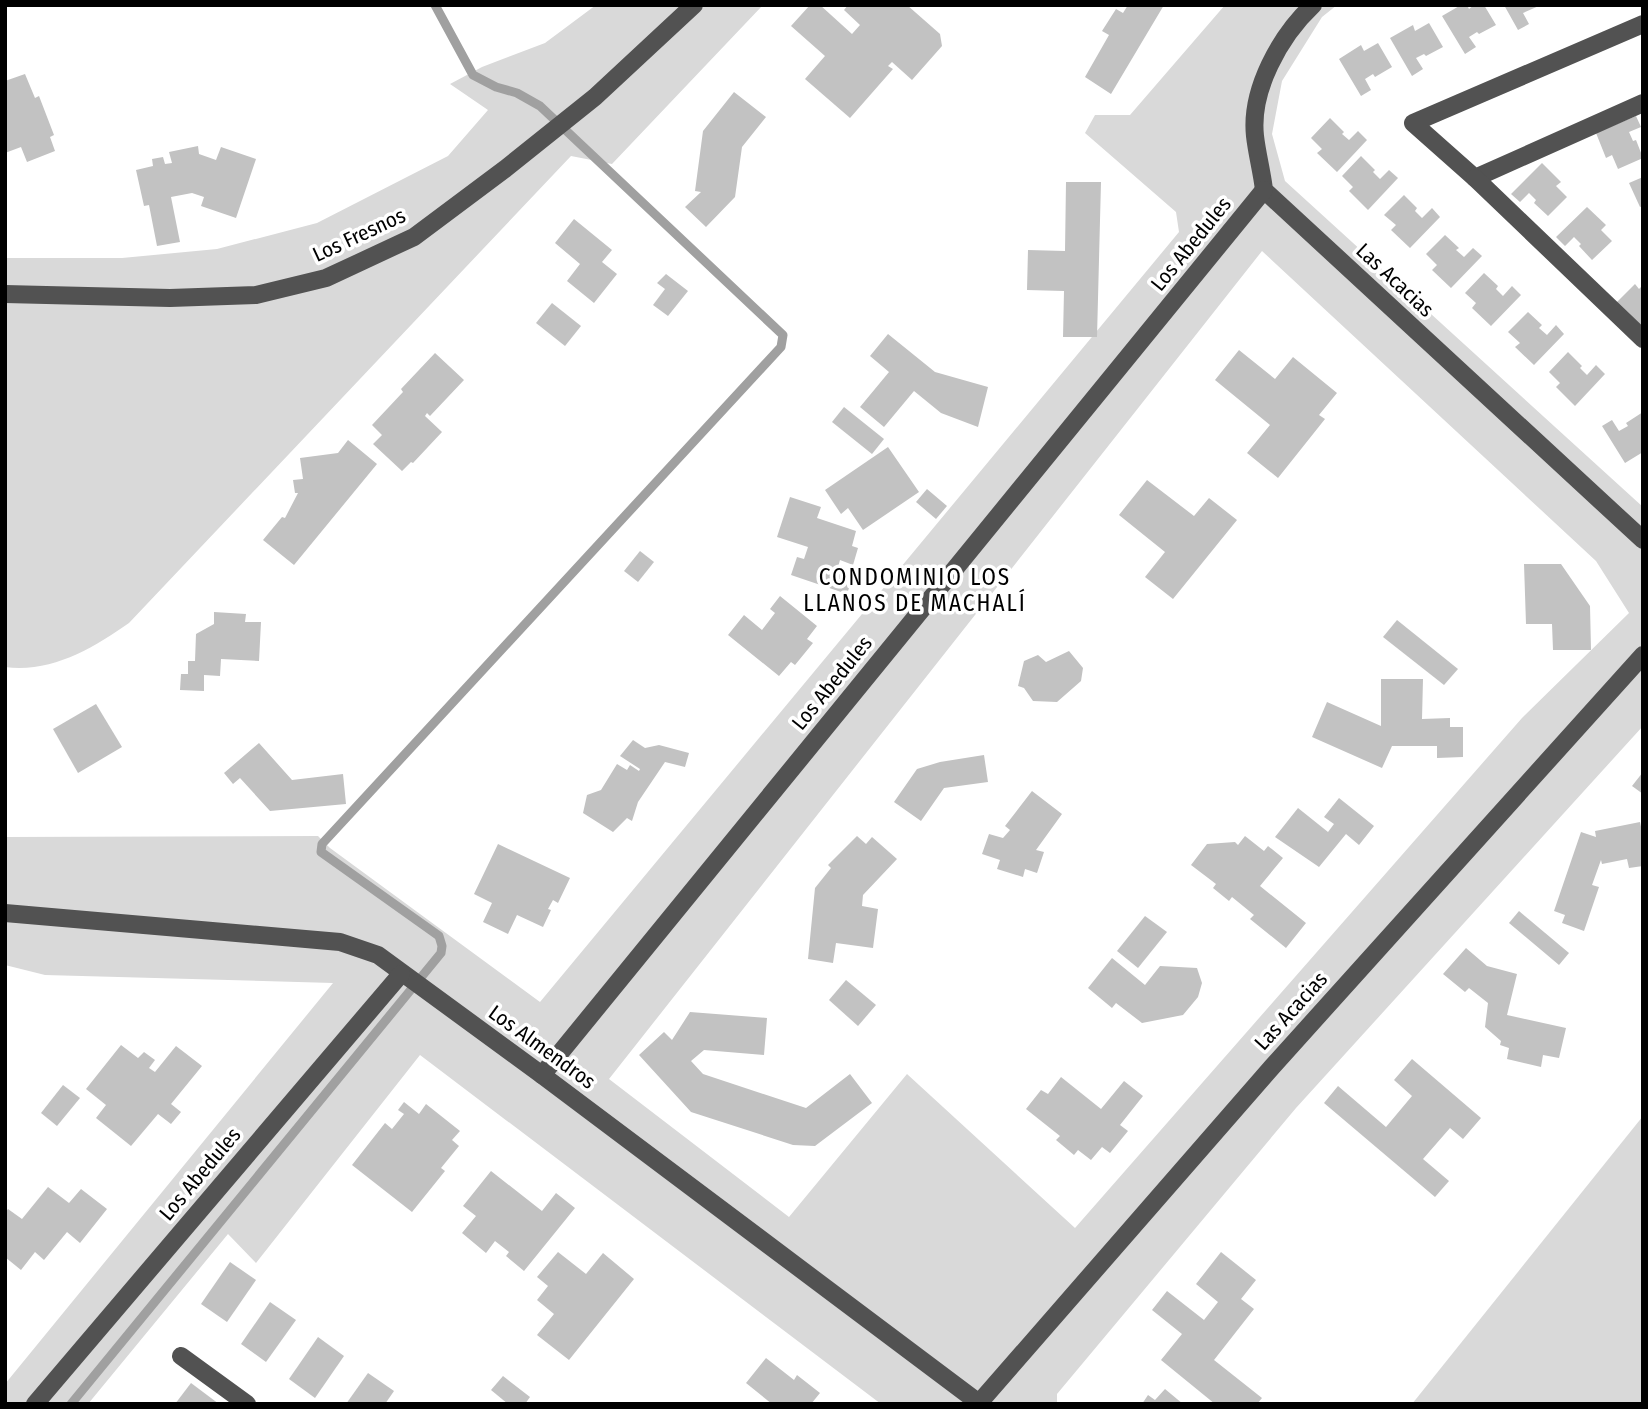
<svg xmlns="http://www.w3.org/2000/svg" width="1648" height="1409" font-family="'Fira Sans Condensed',sans-serif">
  <style>
    .green { fill: #d9d9d9; fill-rule: evenodd }
    .lines { fill: none; stroke-linecap: round; stroke-linejoin: round }
    .stream { stroke: #a0a0a0; stroke-width: 9 }
    .building { fill: #c2c2c2 }
    .minor { stroke: #525252; stroke-width: 18 }
    .labels { text-anchor: middle; stroke-width: 7; stroke-linejoin: round; paint-order: stroke }
    .street-label { font-size: 21px; fill: #000; stroke: #fff }
    .neighbourhood-label { font-size: 23px; letter-spacing: 2px; fill: #000; stroke: #fff }
  </style>
  <rect width="100%" height="100%" fill="#fff"/>
  <g class="green">
    <path d="M 596,5 L 763,5 L 612,164 L 571,156 L 129,623 C 92,649 51,673 5,667 L 5,258 L 122,258 L 217,249 L 317,223 L 448,156 L 488,110 L 450,84 L 482,67 L 545,43 Z"/>
    <path d="M 1225,5 L 1337,5 L 1322,17 L 1282,81 L 1272,134 L 1285,181 L 1643,507 L 1643,726 L 1296,1108 L 1057,1394 L 1057,1404 L 881,1404 L 420,1055 L 256,1263 L 228,1234 L 88,1404 L 5,1404 L 5,1384 L 333,983 L 45,975 L 5,965 L 5,837 L 318,836 L 330,848 L 540,1002 L 1179,232 L 1176,212 L 1085,133 L 1095,115 L 1130,115 ZM 1262,251 L 1596,561 L 1629,613 L 1522,718 L 1075,1228 L 907,1074 L 789,1217 L 609,1079 Z"/>
    <polygon points="1643,1116 1643,1404 1412,1404"/>
  </g>
  <g class="lines">
    <polyline class="stream" points="71,1404 441,953 442,946 439,936 321,852 322,844 781,347 783,335 540,106 517,93 496,87 473,75 435,5"/>
  </g>
  <g class="building">
    <polygon points="810,5 820,5 852,34 860,25 844,10 848,5 907,5 940,34 942,46 912,80 892,62 888,66 893,69 850,118 805,79 825,56 791,26"/>
    <polygon points="1128,5 1164,5 1111,94 1085,77 1109,35 1102,31 1116,9 1123,13"/>
    <polygon points="1461,5 1467,5 1469,9 1474,5 1484,5 1496,25 1479,34 1477,32 1469,37 1476,47 1465,54 1442,16"/>
    <polygon points="1504,5 1541,5 1523,13 1529,24 1518,30"/>
    <polygon points="1429,23 1443,47 1426,56 1424,54 1416,58 1423,69 1412,76 1390,38 1413,25 1415,31"/>
    <polygon points="1378,43 1392,67 1375,77 1373,74 1365,79 1371,90 1361,96 1339,59 1361,45 1364,51"/>
    <polygon points="25,74 35,98 39,96 54,135 50,137 55,151 27,162 21,147 5,153 5,81"/>
    <polygon points="734,92 766,117 742,147 735,197 706,227 685,207 701,192 695,191 703,131"/>
    <polygon points="1636,116 1641,127 1629,132 1633,141 1636,140 1643,158 1618,169 1612,155 1606,158 1596,133"/>
    <polygon points="1330,118 1344,132 1342,134 1349,140 1358,131 1367,140 1337,172 1317,153 1322,149 1311,138"/>
    <polygon points="198,146 199,154 216,160 221,147 256,159 236,218 201,206 204,197 192,193 171,197 180,242 157,246 149,205 144,206 136,170 153,166 152,159 163,157 165,164 172,163 169,152"/>
    <polygon points="1361,156 1375,170 1373,172 1380,179 1389,170 1398,178 1368,210 1349,191 1353,187 1342,176"/>
    <polygon points="1542,163 1561,182 1556,186 1567,197 1548,216 1534,203 1536,200 1529,193 1520,202 1511,194"/>
    <polygon points="1643,177 1643,206 1640,207 1629,183"/>
    <polygon points="1066,182 1101,182 1097,337 1063,337 1064,291 1027,290 1028,250 1065,251"/>
    <polygon points="1404,195 1417,208 1415,211 1422,218 1432,208 1440,217 1410,248 1391,230 1396,225 1384,215"/>
    <polygon points="1587,207 1606,225 1601,230 1612,241 1592,260 1579,246 1581,244 1574,237 1565,246 1556,237"/>
    <polygon points="574,219 612,250 602,262 617,274 594,303 567,281 580,264 555,243"/>
    <polygon points="1445,235 1459,248 1456,250 1464,257 1473,248 1482,256 1451,288 1432,270 1437,265 1426,254"/>
    <polygon points="1484,273 1498,286 1496,289 1503,296 1512,286 1521,295 1491,326 1472,308 1476,303 1465,293"/>
    <polygon points="666,274 688,291 668,316 653,305 665,289 657,283"/>
    <polygon points="1635,284 1639,289 1643,285 1643,330 1616,303"/>
    <polygon points="552,303 581,326 565,346 536,323"/>
    <polygon points="1528,312 1542,325 1539,328 1547,335 1556,325 1564,334 1534,365 1515,347 1520,343 1508,332"/>
    <polygon points="888,334 935,372 988,387 978,427 941,413 914,391 884,427 860,407 889,372 870,356"/>
    <polygon points="1239,350 1275,379 1293,357 1337,393 1319,415 1325,419 1278,478 1247,453 1270,425 1215,380"/>
    <polygon points="1568,352 1582,366 1580,368 1587,375 1596,365 1605,374 1575,406 1556,387 1560,383 1549,372"/>
    <polygon points="435,353 464,380 430,416 427,413 425,416 442,432 413,463 411,462 402,471 373,444 382,435 372,425 403,392 401,389"/>
    <polygon points="844,407 884,439 872,454 832,422"/>
    <polygon points="1643,412 1643,452 1625,463 1602,426 1612,420 1619,431 1628,426 1626,423"/>
    <polygon points="348,440 377,464 294,565 263,540 282,517 285,518 298,493 295,493 293,480 303,479 300,458 338,453"/>
    <polygon points="888,447 919,492 863,530 848,508 841,514 825,490"/>
    <polygon points="1147,480 1194,516 1209,498 1237,520 1173,599 1145,577 1165,552 1119,515"/>
    <polygon points="927,489 947,506 936,519 916,502"/>
    <polygon points="790,497 821,507 817,518 856,531 852,546 858,548 853,565 840,560 837,571 853,576 847,594 791,575 797,557 804,559 808,547 777,537"/>
    <polygon points="640,551 654,562 638,582 624,571"/>
    <polygon points="1524,564 1561,564 1590,606 1591,650 1553,650 1552,624 1526,624"/>
    <polygon points="780,596 817,626 807,639 813,643 795,665 791,662 779,676 728,635 744,615 762,630 775,613 770,609"/>
    <polygon points="214,612 246,614 245,622 261,622 259,661 221,659 220,676 204,675 204,691 180,690 181,674 188,674 188,661 195,661 196,634 214,624"/>
    <polygon points="1397,620 1458,669 1444,685 1383,637"/>
    <polygon points="1069,651 1083,668 1081,681 1057,702 1033,701 1024,688 1018,686 1024,661 1038,655 1046,662"/>
    <polygon points="1381,679 1423,679 1422,719 1450,718 1450,727 1463,727 1463,757 1437,758 1437,746 1392,746 1382,768 1312,737 1327,702 1381,726"/>
    <polygon points="96,704 122,747 78,773 53,729"/>
    <polygon points="633,740 645,748 659,745 689,753 685,767 665,762 638,802 632,821 627,818 613,832 583,813 587,795 601,790 617,764 627,770 630,765 639,771 640,769 620,756"/>
    <polygon points="259,743 292,780 343,774 346,804 270,811 240,778 233,784 224,773"/>
    <polygon points="984,755 988,782 944,788 921,821 894,802 917,769 940,762"/>
    <polygon points="1643,772 1643,794 1632,786"/>
    <polygon points="1032,791 1062,814 1036,850 1044,852 1037,873 1025,869 1023,877 997,869 1000,860 982,854 989,834 1003,838 1010,830 1005,826"/>
    <polygon points="1339,798 1374,826 1359,845 1346,834 1319,867 1275,837 1298,808 1328,832 1334,824 1324,817"/>
    <polygon points="1640,822 1643,836 1643,866 1629,868 1627,859 1602,864 1601,860 1592,885 1599,887 1584,931 1562,923 1565,915 1554,911 1581,832 1596,837 1595,831"/>
    <polygon points="857,836 866,844 872,837 897,859 863,895 862,906 878,909 873,948 836,943 833,963 808,959 815,888 831,868 828,865"/>
    <polygon points="1245,836 1264,851 1268,846 1283,858 1260,886 1306,923 1286,948 1250,919 1254,915 1232,897 1229,901 1213,888 1216,884 1191,865 1207,844 1235,842 1238,845"/>
    <polygon points="498,844 570,878 558,903 553,900 548,909 551,910 543,927 517,915 508,934 483,922 492,903 474,894"/>
    <polygon points="1519,911 1569,953 1559,965 1509,923"/>
    <polygon points="1145,916 1167,932 1138,968 1117,951"/>
    <polygon points="1466,948 1487,966 1517,974 1507,1015 1566,1028 1559,1058 1543,1055 1541,1067 1507,1059 1509,1048 1500,1045 1501,1041 1485,1027 1488,1003 1469,988 1465,992 1443,974"/>
    <polygon points="1112,958 1145,985 1160,966 1197,968 1202,983 1198,997 1183,1015 1142,1023 1116,1003 1112,1008 1088,988"/>
    <polygon points="846,980 876,1005 858,1026 829,1000"/>
    <polygon points="690,1012 767,1018 764,1055 704,1050 691,1061 703,1074 806,1108 850,1074 872,1103 815,1146 793,1145 691,1112 639,1055 664,1032 672,1040"/>
    <polygon points="121,1045 138,1058 144,1052 155,1060 149,1068 155,1072 176,1046 202,1066 171,1104 181,1112 171,1124 158,1114 131,1146 96,1118 106,1105 86,1089"/>
    <polygon points="1412,1059 1481,1118 1463,1139 1450,1128 1423,1159 1449,1181 1435,1197 1324,1103 1338,1086 1386,1127 1412,1096 1394,1080"/>
    <polygon points="1061,1077 1101,1109 1124,1081 1143,1096 1120,1125 1128,1131 1110,1153 1102,1147 1091,1160 1078,1150 1074,1155 1056,1140 1060,1136 1026,1109 1041,1090 1048,1094"/>
    <polygon points="63,1085 80,1098 57,1126 41,1113"/>
    <polygon points="404,1102 419,1114 426,1104 460,1131 452,1140 459,1146 441,1168 445,1171 412,1212 352,1165 385,1123 392,1129 404,1114 398,1110"/>
    <polygon points="491,1171 542,1211 556,1193 575,1208 524,1271 506,1256 509,1252 495,1241 486,1253 462,1233 476,1216 463,1206"/>
    <polygon points="48,1187 69,1203 81,1189 107,1209 80,1243 67,1232 44,1260 35,1252 21,1270 5,1257 5,1213 8,1209 22,1219"/>
    <polygon points="558,1252 586,1274 603,1253 634,1279 569,1360 537,1335 554,1314 537,1300 548,1286 537,1277"/>
    <polygon points="1221,1252 1256,1280 1241,1299 1254,1309 1214,1360 1262,1398 1257,1404 1215,1404 1161,1360 1182,1334 1152,1310 1167,1291 1204,1320 1218,1302 1196,1284"/>
    <polygon points="230,1262 256,1280 227,1322 201,1304"/>
    <polygon points="270,1302 296,1320 266,1362 241,1344"/>
    <polygon points="318,1337 344,1356 315,1398 289,1379"/>
    <polygon points="766,1358 794,1380 797,1375 820,1393 811,1404 772,1404 746,1383"/>
    <polygon points="368,1373 394,1391 385,1404 346,1404"/>
    <polygon points="503,1376 530,1397 525,1404 508,1404 491,1390"/>
    <polygon points="191,1383 219,1404 175,1404"/>
    <polygon points="1165,1389 1183,1404 1142,1404 1148,1395 1155,1400"/>
  </g>
  <g class="lines">
    <g class="minor">
      <path d="M 1313,5 C 1280,36 1250,90 1255,136 C 1257,154 1262,172 1264,190 L 1643,540"/>
      <polyline points="1643,24 1413,123 1475,178 1643,103"/>
      <polyline points="1475,178 1643,339"/>
      <polyline points="5,294 170,298 256,295 326,278 414,237 505,169 595,97 694,5"/>
      <polyline points="5,913 340,942 378,955 542,1075 979,1403 1272,1067 1643,655"/>
      <polyline points="542,1075 1264,190"/>
      <polyline points="181,1356 247,1404"/>
      <polyline points="35,1404 401,974"/>
    </g>
  </g>
  <g class="labels">
    <g class="street-label">
      <text transform="translate(359 235) rotate(-25)" y="7">Los Fresnos</text>
      <text transform="translate(1191 244) rotate(-51)" y="7">Los Abedules</text>
      <text transform="translate(1395 280) rotate(43)" y="7">Las Acacias</text>
      <text transform="translate(832 683) rotate(-51)" y="7">Los Abedules</text>
      <text transform="translate(1291 1011) rotate(-48)" y="7">Las Acacias</text>
      <text transform="translate(542 1047) rotate(36)" y="7">Los Almendros</text>
      <text transform="translate(200 1174) rotate(-50)" y="7">Los Abedules</text>
    </g>
    <g class="neighbourhood-label">
      <text x="915" y="585">CONDOMINIO LOS<tspan x="915" dy="26">LLANOS DE MACHALÍ</tspan></text>
    </g>
  </g>
  <rect width="1648" height="1409" fill="none" stroke="#000000" stroke-width="14"/>
</svg>
